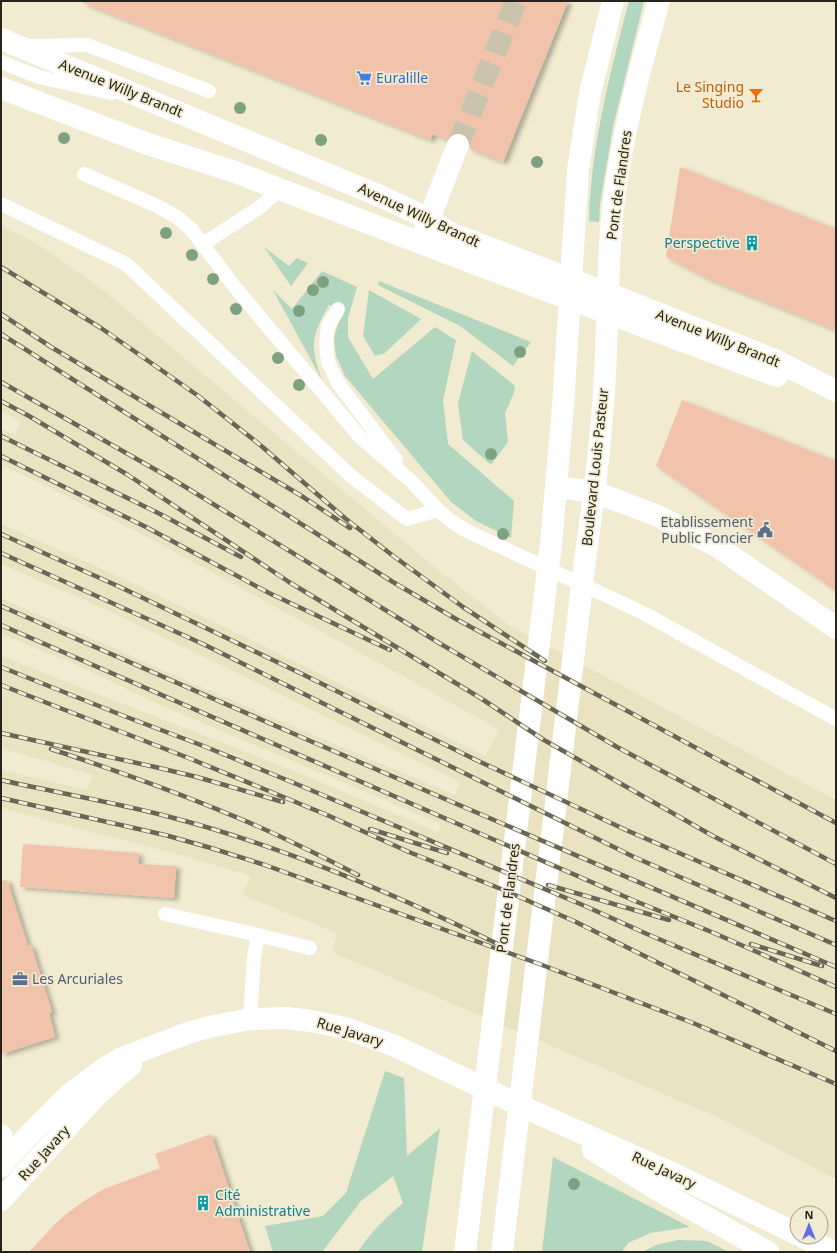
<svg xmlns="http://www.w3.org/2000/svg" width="837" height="1253" font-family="'Noto Sans',sans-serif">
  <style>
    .built { fill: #eae3c1 }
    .green { fill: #b2d6be }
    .building { fill: #f2c3ab; filter: url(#shadow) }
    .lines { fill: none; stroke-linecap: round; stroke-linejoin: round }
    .minor-tunnel { stroke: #c9c3ad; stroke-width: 22; stroke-dasharray: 22 11; stroke-linecap: butt }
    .service { stroke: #fff; stroke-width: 14 }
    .pedestrian { stroke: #fff; stroke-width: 21 }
    .minor { stroke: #fff; stroke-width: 22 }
    .secondary { stroke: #fff; stroke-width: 22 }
    .primary { stroke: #fff; stroke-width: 22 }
    .rail-casing { stroke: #696657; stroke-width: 4.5 }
    .rail { stroke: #f1ebd1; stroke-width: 3; stroke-dasharray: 9; stroke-linecap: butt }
    .tree { fill: #7ea281 }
    .labels { text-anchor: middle; stroke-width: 3.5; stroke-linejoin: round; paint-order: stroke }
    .shop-label { font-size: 14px; fill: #366cbe; stroke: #f1ebd1; text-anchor: start }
    .food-label { font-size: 14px; fill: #c56008; stroke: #f1ebd1; text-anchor: end }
    .street-label { font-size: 14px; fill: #27251b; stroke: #f1ebd1 }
    .culture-label { font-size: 14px; fill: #0d838f; stroke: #f1ebd1; text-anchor: end }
    .service-label { font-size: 14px; fill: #4e5e75; stroke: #f1ebd1; text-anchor: end }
  </style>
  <defs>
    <filter id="shadow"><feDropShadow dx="4.5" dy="2.5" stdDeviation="2" flood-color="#0004"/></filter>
  </defs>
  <rect width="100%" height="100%" fill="#f1ebd1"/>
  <polygon class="built" points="1,226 35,242 103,290 432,565 510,626 836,800 836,1179 715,1116 332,952 337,933 242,895 251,876 184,856 1,808 1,770 87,790 93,775 1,748 1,656 299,773 438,832 441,824 167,708 74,664 1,634 1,598 208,690 455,795 460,782 105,609 1,564 1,524 122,578 268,648 485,756 499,730 414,682 141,534 48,487 1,465 1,429 15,435 21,422 1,411"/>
  <g class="green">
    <path d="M 629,1 L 644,1 L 613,127 L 600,204 L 599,222 L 589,221 C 591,146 610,73 629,1 Z"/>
    <polygon points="264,247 289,266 297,258 308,263 291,286"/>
    <path d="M 322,271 L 357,287 L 348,318 L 348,337 L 373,379 L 435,327 L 456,340 L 443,400 L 448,444 L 514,501 L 511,538 L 476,521 L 451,502 L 345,376 L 336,356 L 334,338 L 338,324 L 344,314 L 329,305 C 324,314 318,325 315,336 C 311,349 318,370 323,382 L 273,290 L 292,309 Z"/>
    <polygon points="379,281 531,342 513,366 460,326 378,285"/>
    <polygon points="369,290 421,319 385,353 375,356 363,336"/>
    <polygon points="472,351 515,386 514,393 505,413 508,442 491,465 463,440 458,403"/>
    <path d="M 385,1071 L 404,1078 L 407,1156 L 440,1128 L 422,1252 L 358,1252 C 371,1231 385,1219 403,1203 L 393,1176 L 361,1201 L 322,1252 L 273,1252 L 265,1226 L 323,1216 L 346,1193 Z"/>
    <polygon points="553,1157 690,1227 650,1233 628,1243 622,1252 542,1252"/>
    <polygon points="678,1240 707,1241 729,1252 642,1252 656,1245"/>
  </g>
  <g class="building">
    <polygon points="83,1 568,1 503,162 470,149 470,144 468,138 462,133 456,133 450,135 447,140 433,134 430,140 83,3"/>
    <polygon points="680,167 836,229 836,330 708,279 666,257"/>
    <polygon points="682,400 836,461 836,591 656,466"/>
    <polygon points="23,844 139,853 138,864 176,866 174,898 20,887"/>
    <polygon points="7,880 28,946 31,945 52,1012 49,1013 55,1037 1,1054 1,881"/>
    <polygon points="211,1134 250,1252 29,1252 54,1225 65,1215 84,1201 104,1189 160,1168 155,1154"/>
  </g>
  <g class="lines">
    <polyline class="minor-tunnel" points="458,145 516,1"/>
    <g class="service">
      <polyline points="26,46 87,45 209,91"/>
      <polyline points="1,62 39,77 111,93"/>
      <polyline points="84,174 155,205 177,217 191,229 234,286 360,437 412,482 438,510 451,521 467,531 486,540 620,602 645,614 836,719"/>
      <polyline points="1,204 126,264 351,476 407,519 438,510"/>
      <polyline points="203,244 260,207 281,189"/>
      <polyline points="338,309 328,326 326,343 328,362 338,383 396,460"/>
      <polyline points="165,914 258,935 254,957 250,1019"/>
      <polyline points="258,935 310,948"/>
    </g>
    <polyline class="pedestrian" points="1,1136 2,1135"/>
    <g class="minor">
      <polyline points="1,39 380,196 412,211 451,233 479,244 625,300 775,360 836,391"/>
      <polyline points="1,88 145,143 235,172 473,263 777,376"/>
      <path d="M 424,233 C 435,204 446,174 458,145"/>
      <polyline points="557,487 595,492 658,516 718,547 836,628"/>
    </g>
    <g class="secondary">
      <polyline points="593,1150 656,1189 768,1252"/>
      <polyline points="1,1166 30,1134 71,1093 102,1070 122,1058 188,1033 209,1027 250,1019 287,1018 311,1021 345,1028 395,1046 530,1110 672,1173 797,1234"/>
      <polyline points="1,1200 94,1098 111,1082 131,1065"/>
      <polyline points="803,1237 833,1252"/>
    </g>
    <g class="primary">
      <polyline points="465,1252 551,544 563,406 578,170 590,93 613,1"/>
      <path d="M 502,1252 L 585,560 C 594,498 602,436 605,374 C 608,319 607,263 613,208 C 621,138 640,68 659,1"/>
    </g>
    <defs>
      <g id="rail">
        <polyline points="1,267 101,328 197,395 259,444 346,519 392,555 463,607 545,661"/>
        <polyline points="1,314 51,347 300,495 350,528"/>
        <polyline points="1,334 393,582 456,619 836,823"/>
        <polyline points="1,382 179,483 439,643 617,747 836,864"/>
        <polyline points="1,401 29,416 128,475 289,582 482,699 544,740 713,836 836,898"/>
        <polyline points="1,436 160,514 241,557"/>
        <polyline points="1,456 146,527 269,593 390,650"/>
        <polyline points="1,534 120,587 300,673 474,759 626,830 836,921"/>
        <polyline points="1,553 203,644 634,857 836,945"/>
        <polyline points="1,606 308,740 836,967"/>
        <polyline points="1,625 635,901 714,933 836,987"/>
        <polyline points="1,667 124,716 206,747 294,783 585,906 647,934 836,1014"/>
        <polyline points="1,685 191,759 327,815 409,852 506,891 576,922 836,1051"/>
        <polyline points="1,733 155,767 197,777 283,802"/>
        <path d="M 51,749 C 121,772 190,797 257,826 C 291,841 325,858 358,875"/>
        <path d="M 1,780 C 57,793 114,802 170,817 C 285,847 394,894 500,945"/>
        <polyline points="1,798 165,835 211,848 265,865 542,965 693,1023 836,1084"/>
        <polyline points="370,829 447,853"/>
        <polyline points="548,885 669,920"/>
        <polyline points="751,944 822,966"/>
      </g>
    </defs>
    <use href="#rail" class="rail-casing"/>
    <use href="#rail" class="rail"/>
  </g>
  <g class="tree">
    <circle cx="240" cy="108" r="6"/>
    <circle cx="64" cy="138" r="6"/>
    <circle cx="321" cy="140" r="6"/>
    <circle cx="537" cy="162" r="6"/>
    <circle cx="166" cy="233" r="6"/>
    <circle cx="192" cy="255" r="6"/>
    <circle cx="213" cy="279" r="6"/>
    <circle cx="323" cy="282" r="6"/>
    <circle cx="313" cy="290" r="6"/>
    <circle cx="236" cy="309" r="6"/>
    <circle cx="299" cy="311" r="6"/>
    <circle cx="520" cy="352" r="6"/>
    <circle cx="278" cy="358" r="6"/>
    <circle cx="299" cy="385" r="6"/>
    <circle cx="491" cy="454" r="6"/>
    <circle cx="503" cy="534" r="6"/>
    <circle cx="574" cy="1184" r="6"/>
  </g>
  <defs>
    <symbol id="supermarket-bare" viewBox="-9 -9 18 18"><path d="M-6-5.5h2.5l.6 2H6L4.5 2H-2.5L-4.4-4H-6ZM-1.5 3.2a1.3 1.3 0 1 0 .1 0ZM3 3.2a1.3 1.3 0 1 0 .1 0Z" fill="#3f7fe0" stroke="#f1ebd1" stroke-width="2.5" paint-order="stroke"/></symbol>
    <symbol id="bar-bare" viewBox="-9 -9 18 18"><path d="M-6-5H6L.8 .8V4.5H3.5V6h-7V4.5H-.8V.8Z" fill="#e8710a" stroke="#f1ebd1" stroke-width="2.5" paint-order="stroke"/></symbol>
    <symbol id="building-bare" viewBox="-9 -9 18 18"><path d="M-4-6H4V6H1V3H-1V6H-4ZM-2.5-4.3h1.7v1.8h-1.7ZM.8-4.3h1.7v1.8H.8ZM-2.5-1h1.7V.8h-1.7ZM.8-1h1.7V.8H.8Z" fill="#0f9aa8" stroke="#f1ebd1" stroke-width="2.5" paint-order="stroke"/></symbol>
    <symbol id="civic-bare" viewBox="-9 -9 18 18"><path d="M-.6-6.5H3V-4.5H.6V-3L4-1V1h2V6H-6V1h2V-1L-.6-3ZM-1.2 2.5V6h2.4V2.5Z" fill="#5c6f8a" stroke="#f1ebd1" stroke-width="2.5" paint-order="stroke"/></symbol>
    <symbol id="office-bare" viewBox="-9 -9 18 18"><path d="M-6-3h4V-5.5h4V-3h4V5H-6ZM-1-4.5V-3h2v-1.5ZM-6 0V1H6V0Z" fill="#5c6f8a" stroke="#f1ebd1" stroke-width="2.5" paint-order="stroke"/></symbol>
  </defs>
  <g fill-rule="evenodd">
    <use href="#supermarket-bare" x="353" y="67" width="22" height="22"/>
    <use href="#bar-bare" x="745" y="84" width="22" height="22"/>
    <use href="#building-bare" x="741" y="232" width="22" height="22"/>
    <use href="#civic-bare" x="754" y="519" width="22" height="22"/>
    <use href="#office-bare" x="9" y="968" width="22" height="22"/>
    <use href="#building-bare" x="192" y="1192" width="22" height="22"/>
  </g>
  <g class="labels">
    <g class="shop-label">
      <text x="376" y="83">Euralille</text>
    </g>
    <g class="food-label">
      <text x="744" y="92">Le Singing<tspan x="744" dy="16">Studio</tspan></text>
    </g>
    <g class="street-label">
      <text transform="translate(121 88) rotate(22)" y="5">Avenue Willy Brandt</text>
      <text transform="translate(619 185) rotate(-82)" y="5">Pont de Flandres</text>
      <text transform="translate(419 215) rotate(25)" y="5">Avenue Willy Brandt</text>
      <text transform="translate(718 338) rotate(22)" y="5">Avenue Willy Brandt</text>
      <text transform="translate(595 467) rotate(-84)" y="5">Boulevard Louis Pasteur</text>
      <text transform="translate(508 898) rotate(-83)" y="5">Pont de Flandres</text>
      <text transform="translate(350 1032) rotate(17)" y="5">Rue Javary</text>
      <text transform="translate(44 1153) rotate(-48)" y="5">Rue Javary</text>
      <text transform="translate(664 1170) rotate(25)" y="5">Rue Javary</text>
    </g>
    <g class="culture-label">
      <text x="740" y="248">Perspective</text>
      <text x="215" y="1200" text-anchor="start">Cité<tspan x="215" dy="16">Administrative</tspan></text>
    </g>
    <g class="service-label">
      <text x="753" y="527">Etablissement<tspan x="753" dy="16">Public Foncier</tspan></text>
      <text x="32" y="984" text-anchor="start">Les Arcuriales</text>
    </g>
  </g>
  <rect width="837" height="1253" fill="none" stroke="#27251b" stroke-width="4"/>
  <g transform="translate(809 1225)"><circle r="19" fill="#f1ebd1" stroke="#a09c88"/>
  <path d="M0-3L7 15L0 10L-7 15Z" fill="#666ce5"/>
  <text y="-6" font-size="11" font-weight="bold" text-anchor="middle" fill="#27251b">N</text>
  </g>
</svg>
